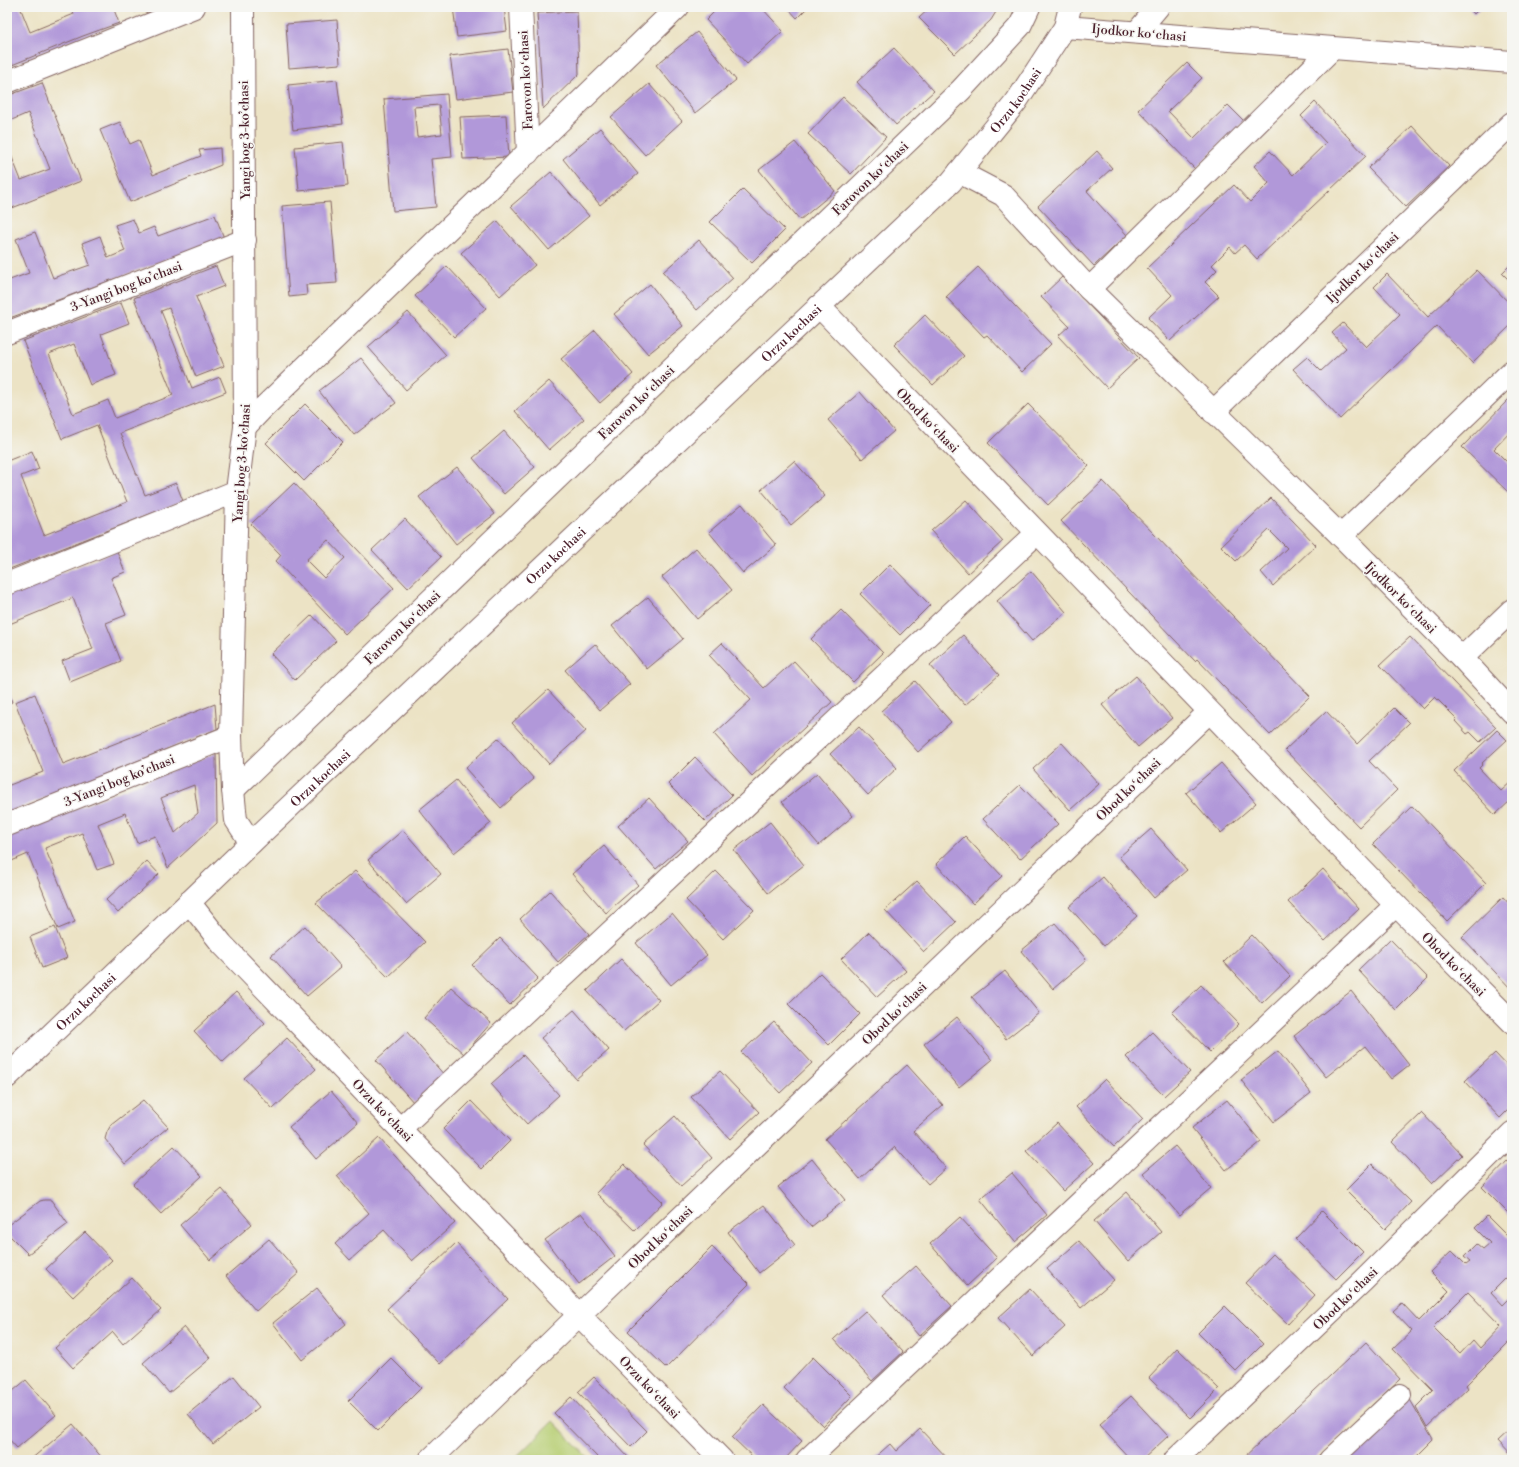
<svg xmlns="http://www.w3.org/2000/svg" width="1519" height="1467" font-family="'Libre Bodoni',serif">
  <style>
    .green { fill: #b6cd71; stroke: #80764e }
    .building { fill: #b198d9; fill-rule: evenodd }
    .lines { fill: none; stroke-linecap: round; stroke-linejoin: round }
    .minor-casing { stroke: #836461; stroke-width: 24 }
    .major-casing { stroke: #836461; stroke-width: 24 }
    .minor { stroke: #fff; stroke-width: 22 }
    .major { stroke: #fff; stroke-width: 22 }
    .labels { text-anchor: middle; stroke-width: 3; stroke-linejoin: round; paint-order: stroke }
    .street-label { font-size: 13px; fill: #4a1f2b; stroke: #f6f6f2 }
  </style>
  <rect width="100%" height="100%" fill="#f6f6f2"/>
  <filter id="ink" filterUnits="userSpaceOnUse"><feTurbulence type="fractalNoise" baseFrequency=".025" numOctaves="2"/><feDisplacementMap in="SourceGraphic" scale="8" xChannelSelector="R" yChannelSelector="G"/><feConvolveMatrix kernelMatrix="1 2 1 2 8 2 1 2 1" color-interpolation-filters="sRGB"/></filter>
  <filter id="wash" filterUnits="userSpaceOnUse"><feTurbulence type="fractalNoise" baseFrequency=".012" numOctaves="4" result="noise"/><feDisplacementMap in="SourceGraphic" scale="16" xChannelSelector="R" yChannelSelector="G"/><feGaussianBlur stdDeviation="0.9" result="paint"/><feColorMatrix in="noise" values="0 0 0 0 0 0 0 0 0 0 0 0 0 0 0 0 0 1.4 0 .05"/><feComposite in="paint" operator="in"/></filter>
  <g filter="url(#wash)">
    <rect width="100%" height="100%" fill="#ece3c5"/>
    <polygon class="green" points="553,1421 590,1460 513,1460"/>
    <g id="blocks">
      <g class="building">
        <polygon points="7,7 20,7 30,32 74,14 71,7 94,7 95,8 99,7 113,7 119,23 83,36 7,67"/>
        <polygon points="133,7 146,7 135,12"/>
        <polygon points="453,7 504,7 507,31 457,37"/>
        <polygon points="719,7 761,7 783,31 747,64 706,20"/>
        <polygon points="787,7 808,7 797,18"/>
        <polygon points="931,7 999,7 991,20 955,54 919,18"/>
        <polygon points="1468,7 1481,7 1474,14"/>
        <polygon points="577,11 579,74 543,109 537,13"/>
        <polygon points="337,20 340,64 289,68 286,24"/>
        <polygon points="697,32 736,80 695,113 656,65"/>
        <polygon points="894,48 934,91 896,125 857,82"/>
        <polygon points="508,49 513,92 456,99 450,56"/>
        <polygon points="1187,63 1202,78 1168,111 1194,138 1228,105 1244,121 1195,169 1138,110"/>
        <polygon points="337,80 343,124 293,130 288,85"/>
        <polygon points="42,83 81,181 7,210 7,145 21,180 50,169 28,113 7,122 7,96"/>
        <polygon points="649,84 682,121 645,155 611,117"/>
        <path d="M 447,94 L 452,157 L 431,159 L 436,207 L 393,211 L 384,99 ZM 439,105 L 442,134 L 417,137 L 414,107 Z"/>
        <polygon points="843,97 886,137 851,174 808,134"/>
        <polygon points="1315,102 1366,156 1257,259 1244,245 1235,253 1230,247 1212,265 1217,270 1205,282 1219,296 1170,341 1148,318 1172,295 1147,268 1234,185 1250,202 1269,183 1254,166 1270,151 1293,175 1326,143 1301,116"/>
        <polygon points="506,115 509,157 463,159 460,117"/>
        <polygon points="120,122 130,144 139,140 153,175 201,156 199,150 220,148 221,165 130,202 100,130"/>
        <polygon points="1412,126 1449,166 1406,207 1368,168"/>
        <polygon points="600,128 638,174 600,205 563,159"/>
        <polygon points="343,142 348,186 299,191 295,147"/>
        <polygon points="795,142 835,191 800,220 759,170"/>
        <polygon points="1097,151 1112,168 1087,191 1127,235 1094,266 1038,206"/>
        <polygon points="551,172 589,216 549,250 511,206"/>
        <polygon points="743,189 785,230 752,263 710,222"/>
        <polygon points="330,202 337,283 306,285 307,295 289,297 282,206"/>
        <polygon points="215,215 224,238 7,319 7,281 29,273 16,239 35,232 53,278 90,265 82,243 100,236 108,258 125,251 115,225 133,219 139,233 154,227 158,236"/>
        <polygon points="497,221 535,265 500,296 461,253"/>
        <polygon points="699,240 733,278 697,310 663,272"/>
        <polygon points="1512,263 1512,283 1502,273"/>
        <polygon points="216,266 224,286 196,297 224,366 196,377 169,308 161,311 192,388 220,377 226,392 120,433 145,495 176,483 183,501 7,570 7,547 10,546 7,538 7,461 32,451 39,469 21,476 44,535 127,502 97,425 62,439 23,341 121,303 129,323 101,334 116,375 90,385 74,344 49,354 73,414 108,400 115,418 173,395 134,298"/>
        <polygon points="447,266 486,308 454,337 415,296"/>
        <polygon points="978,267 1051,344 1022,372 987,335 984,337 946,297"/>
        <polygon points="1477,270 1512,306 1512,324 1472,363 1437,326 1340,419 1293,369 1307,357 1321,371 1346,348 1332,333 1343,323 1366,347 1400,314 1374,287 1387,274 1428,317"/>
        <polygon points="1062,277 1139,358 1107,388 1058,336 1069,326 1041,297"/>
        <polygon points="650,284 683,326 648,354 614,314"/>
        <polygon points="408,312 446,355 406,390 368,347"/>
        <polygon points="925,315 964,356 933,385 894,345"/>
        <polygon points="595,330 633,374 600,403 561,359"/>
        <polygon points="361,358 396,403 354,435 319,391"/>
        <polygon points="549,381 584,419 549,450 515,411"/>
        <polygon points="860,392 894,431 862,459 828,420"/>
        <polygon points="1510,398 1512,400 1512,430 1494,449 1512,467 1512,496 1462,447"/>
        <polygon points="305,404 343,442 304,481 266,443"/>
        <polygon points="1028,404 1089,466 1048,505 988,443"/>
        <polygon points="504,431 535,467 504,494 473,458"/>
        <polygon points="794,461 825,496 791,525 761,490"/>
        <polygon points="457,467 495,514 456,544 419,497"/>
        <polygon points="1103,481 1310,696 1270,735 1197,659 1195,661 1061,521"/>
        <path d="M 294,483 L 394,588 L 345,634 L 276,561 L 281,555 L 251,524 ZM 328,540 L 345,558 L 324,578 L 306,560 Z"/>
        <polygon points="1271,498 1316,545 1273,586 1261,572 1287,548 1269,530 1236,561 1221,546"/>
        <polygon points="966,500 1003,541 968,573 931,531"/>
        <polygon points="742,504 776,545 743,573 709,532"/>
        <polygon points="405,519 441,557 408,588 372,550"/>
        <polygon points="696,548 732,590 697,619 662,577"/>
        <polygon points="117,551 125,572 111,578 126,615 106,623 121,661 70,682 62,661 93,649 73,598 7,625 7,595"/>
        <polygon points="890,564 930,605 900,635 860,594"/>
        <polygon points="1031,571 1066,612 1032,641 997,601"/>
        <polygon points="648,597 683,639 647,669 612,626"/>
        <polygon points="841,610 883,653 853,682 811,639"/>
        <polygon points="312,615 336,641 295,680 271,654"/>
        <polygon points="963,635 999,675 965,705 930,665"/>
        <polygon points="1410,637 1496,727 1480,742 1470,732 1467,734 1455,721 1457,719 1435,697 1423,709 1380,665"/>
        <polygon points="722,643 764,688 794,661 832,702 752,776 714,734 751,700 709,655"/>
        <polygon points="595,644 630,684 600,710 565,670"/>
        <polygon points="1136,676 1172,718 1138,747 1102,705"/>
        <polygon points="915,681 951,722 918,752 881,711"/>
        <polygon points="7,689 12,702 7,704"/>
        <polygon points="548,690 586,731 549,764 512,723"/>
        <polygon points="35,694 63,764 215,704 217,729 7,813 7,786 43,772 15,702"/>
        <polygon points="1394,708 1409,723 1369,761 1397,790 1359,827 1285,750 1326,711 1357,744"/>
        <polygon points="859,727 897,768 868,795 830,754"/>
        <polygon points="1497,730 1507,740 1482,763 1483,764 1479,768 1501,791 1512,781 1512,799 1495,815 1454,771"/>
        <polygon points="498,738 534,779 501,808 465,768"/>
        <polygon points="1062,743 1099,784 1070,810 1033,769"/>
        <path d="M 216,753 L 217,823 L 168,868 L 155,836 L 137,843 L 125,813 L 98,824 L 114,864 L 97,870 L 82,833 L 45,848 L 75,922 L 58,929 L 28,854 L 7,863 L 7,836 ZM 194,785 L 198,813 L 175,833 L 161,798 Z"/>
        <polygon points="695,757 732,795 705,821 668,784"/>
        <polygon points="1221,763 1256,803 1221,833 1186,793"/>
        <polygon points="817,773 853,816 819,845 782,802"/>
        <polygon points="456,780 491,823 454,853 419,810"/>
        <polygon points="1020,785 1058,824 1020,859 983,819"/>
        <polygon points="649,798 688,841 656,869 618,826"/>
        <polygon points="1412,806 1486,883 1447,921 1373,844"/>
        <polygon points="770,822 804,865 768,893 734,850"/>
        <polygon points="1151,829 1187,870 1154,898 1119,857"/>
        <polygon points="403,830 441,874 406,904 368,860"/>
        <polygon points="965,836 1002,876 973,904 936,864"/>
        <polygon points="604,846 638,885 606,913 572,874"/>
        <polygon points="147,861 159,874 118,913 106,900"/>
        <polygon points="1323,869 1359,909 1325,941 1288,902"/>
        <polygon points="355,871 425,942 388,977 316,903"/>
        <polygon points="716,871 754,910 723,939 686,900"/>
        <polygon points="1103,877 1137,916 1104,946 1069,907"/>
        <polygon points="917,881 956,922 924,952 885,910"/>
        <polygon points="550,891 589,934 558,962 520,919"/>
        <polygon points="1503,897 1512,907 1512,990 1462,937"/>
        <polygon points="672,913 707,955 671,985 636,943"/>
        <polygon points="1055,923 1087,960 1053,989 1021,951"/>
        <polygon points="305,926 341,967 307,996 271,956"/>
        <polygon points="55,927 67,958 42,968 30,937"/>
        <polygon points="869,932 906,971 877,997 841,959"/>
        <polygon points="1252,935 1290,976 1262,1003 1224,962"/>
        <polygon points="500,938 538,978 510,1005 472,965"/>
        <polygon points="1390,939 1428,978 1396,1010 1358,970"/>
        <polygon points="621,959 659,1000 624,1031 587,991"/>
        <polygon points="1005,971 1039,1013 1006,1039 972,997"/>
        <polygon points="820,973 860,1014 829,1045 788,1004"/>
        <polygon points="1201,985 1239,1024 1210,1052 1172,1013"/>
        <polygon points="451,987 491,1023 464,1054 424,1018"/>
        <polygon points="1351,991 1409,1065 1391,1079 1365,1046 1326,1077 1294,1036"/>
        <polygon points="236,992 265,1023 223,1062 194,1031"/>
        <polygon points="574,1010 609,1050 576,1079 541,1038"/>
        <polygon points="957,1017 992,1060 959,1087 924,1044"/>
        <polygon points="774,1022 812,1063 780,1093 741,1052"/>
        <polygon points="407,1032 445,1076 414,1103 376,1060"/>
        <polygon points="1152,1032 1190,1072 1164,1096 1126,1057"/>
        <polygon points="287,1038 316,1069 273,1109 244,1078"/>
        <polygon points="1278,1051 1311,1093 1274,1122 1241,1080"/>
        <polygon points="1495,1053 1512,1071 1512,1106 1500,1118 1465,1081"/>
        <polygon points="523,1055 559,1095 527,1124 491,1084"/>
        <polygon points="907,1065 943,1105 913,1131 946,1168 928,1184 895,1147 860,1179 825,1139"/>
        <polygon points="720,1071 759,1112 730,1139 691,1097"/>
        <polygon points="1105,1079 1143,1119 1114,1147 1076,1107"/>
        <polygon points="331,1091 358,1123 316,1159 289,1127"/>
        <polygon points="143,1100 168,1127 125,1164 105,1139 107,1132 111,1125"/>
        <polygon points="1227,1100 1261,1142 1226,1170 1192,1128"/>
        <polygon points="471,1101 510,1141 482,1169 443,1129"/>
        <polygon points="1422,1113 1462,1155 1432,1184 1392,1142"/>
        <polygon points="675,1116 712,1158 681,1186 643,1145"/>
        <polygon points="1057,1123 1094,1163 1063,1191 1026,1151"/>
        <polygon points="379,1138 455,1223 412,1261 384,1230 350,1260 335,1244 369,1213 337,1176"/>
        <polygon points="174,1146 202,1176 161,1214 133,1184"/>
        <polygon points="1175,1146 1211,1188 1179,1215 1143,1173"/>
        <polygon points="1510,1158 1512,1160 1512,1217 1482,1187"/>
        <polygon points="812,1159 845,1200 811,1227 778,1187"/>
        <polygon points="624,1164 663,1202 635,1231 596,1193"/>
        <polygon points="1372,1164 1411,1202 1385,1229 1346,1190"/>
        <polygon points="1012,1173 1047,1215 1015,1242 980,1199"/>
        <polygon points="222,1189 252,1224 210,1260 180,1225"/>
        <polygon points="1127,1192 1161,1232 1128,1261 1094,1221"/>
        <polygon points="44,1200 51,1200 68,1224 28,1254 7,1233 8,1225 40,1201"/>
        <polygon points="764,1205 795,1245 759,1273 728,1232"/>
        <polygon points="1322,1211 1363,1252 1336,1279 1295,1239"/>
        <polygon points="581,1213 615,1256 579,1284 545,1240"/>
        <path d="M 1487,1216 L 1512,1241 L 1512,1272 L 1491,1293 L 1502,1305 L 1512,1295 L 1512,1339 L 1466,1385 L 1468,1388 L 1427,1427 L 1416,1407 L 1433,1390 L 1393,1349 L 1412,1331 L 1393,1311 L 1402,1303 L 1419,1321 L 1449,1291 L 1430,1272 L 1452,1251 L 1466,1265 L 1470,1262 L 1464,1257 L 1477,1244 L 1483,1249 L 1490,1243 L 1475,1228 ZM 1468,1292 L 1501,1326 L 1480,1348 L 1473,1340 L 1460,1354 L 1433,1327 Z"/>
        <polygon points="960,1217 997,1258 967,1286 930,1244"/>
        <polygon points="85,1232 112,1260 73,1297 46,1269"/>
        <polygon points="269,1239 299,1273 256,1311 226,1276"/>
        <polygon points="1079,1241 1114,1280 1081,1308 1047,1269"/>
        <polygon points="456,1243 508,1299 440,1364 387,1309"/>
        <polygon points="712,1247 749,1284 666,1368 628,1331"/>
        <polygon points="1273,1254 1315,1295 1288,1324 1245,1283"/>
        <polygon points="916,1266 952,1306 919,1336 883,1295"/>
        <polygon points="132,1278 161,1310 123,1344 113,1332 73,1368 55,1348"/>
        <polygon points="317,1288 346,1324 302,1360 273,1323"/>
        <polygon points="1030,1289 1065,1327 1033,1356 998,1318"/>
        <polygon points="1225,1306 1263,1344 1236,1371 1198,1333"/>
        <polygon points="865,1311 903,1352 872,1381 834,1339"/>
        <polygon points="184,1327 211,1358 169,1393 143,1363"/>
        <polygon points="1366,1342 1400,1379 1314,1460 1243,1460 1242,1459"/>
        <polygon points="1177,1348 1219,1389 1190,1418 1149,1378"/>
        <polygon points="813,1357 852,1396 823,1426 784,1388"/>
        <polygon points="391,1358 421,1388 378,1431 348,1401"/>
        <polygon points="234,1376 259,1407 213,1444 188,1414"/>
        <polygon points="594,1377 647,1431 631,1447 578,1392"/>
        <polygon points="26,1380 56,1415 17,1448 7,1437 7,1396"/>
        <polygon points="1131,1396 1168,1436 1142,1460 1131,1460 1099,1425"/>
        <polygon points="1408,1396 1433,1440 1413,1460 1343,1460"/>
        <polygon points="571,1397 631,1460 600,1460 554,1413"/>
        <polygon points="763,1405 802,1441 784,1460 756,1460 732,1437"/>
        <polygon points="73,1424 104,1460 30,1460"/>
        <polygon points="1512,1428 1512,1460 1507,1460 1512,1456 1498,1441"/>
        <polygon points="920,1429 949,1460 872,1460 890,1444 896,1451"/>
      </g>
    </g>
  </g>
  <g filter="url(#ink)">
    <use href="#blocks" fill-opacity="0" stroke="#836461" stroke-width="1"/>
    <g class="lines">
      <defs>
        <g id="minor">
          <polyline points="243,7 245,427 237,491 231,736 233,790 236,820 251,843"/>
          <polyline points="521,7 528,153"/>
          <path d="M 1065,27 C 1214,38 1363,51 1512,62"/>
          <polyline points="1137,32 1158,7"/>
          <polyline points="7,82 194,7"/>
          <polyline points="959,172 1003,195 1089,289 1341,536 1462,658 1512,712"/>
          <polyline points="1089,289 1332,49"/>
          <polyline points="819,306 1396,905 1512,1022"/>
          <polyline points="7,333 245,240"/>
          <polyline points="1213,412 1512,123"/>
          <polyline points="245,427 263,408 678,7"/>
          <polyline points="1341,536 1512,371"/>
          <polyline points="7,584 237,491"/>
          <polyline points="1462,658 1512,610"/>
          <polyline points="233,790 961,90 1020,26 1029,7"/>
          <polyline points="7,825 231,736"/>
          <polyline points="189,902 222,944 579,1315 722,1460"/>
          <polyline points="401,1128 1037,533"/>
          <polyline points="430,1460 579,1315 1209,712"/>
          <polyline points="807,1460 1396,905"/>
          <polyline points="1175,1460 1363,1281 1512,1133"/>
          <polyline points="1330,1460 1400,1395"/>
        </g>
        <g id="major">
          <path id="s1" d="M 7,1077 L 251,843 L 951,182 L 1016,102 L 1065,27 L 1070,7"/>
        </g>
      </defs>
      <use href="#minor" class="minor-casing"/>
      <use href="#major" class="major-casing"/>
      <use href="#minor" class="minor"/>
      <use href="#major" class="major"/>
    </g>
  </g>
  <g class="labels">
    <g class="street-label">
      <text transform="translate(1139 32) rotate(5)" y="5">Ijodkor koʻchasi</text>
      <text transform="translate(525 80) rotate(-93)" y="5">Farovon koʻchasi</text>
      <text dy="5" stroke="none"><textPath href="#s1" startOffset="1405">Orzu kochasi</textPath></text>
      <text transform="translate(244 140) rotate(-91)" y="5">Yangi bog 3-koʼchasi</text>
      <text transform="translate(870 178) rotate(-44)" y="5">Farovon koʻchasi</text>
      <text transform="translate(1362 267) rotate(-44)" y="5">Ijodkor koʻchasi</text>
      <text transform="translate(126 286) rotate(-21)" y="5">3-Yangi bog koʼchasi</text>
      <text dy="5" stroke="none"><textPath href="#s1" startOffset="1081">Orzu kochasi</textPath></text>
      <text transform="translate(636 402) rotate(-44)" y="5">Farovon koʻchasi</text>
      <text transform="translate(928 420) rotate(46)" y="5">Obod koʻchasi</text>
      <text transform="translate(241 463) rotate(-86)" y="5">Yangi bog 3-koʼchasi</text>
      <text dy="5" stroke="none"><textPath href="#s1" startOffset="757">Orzu kochasi</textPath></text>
      <text transform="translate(1401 597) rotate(45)" y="5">Ijodkor koʻchasi</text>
      <text transform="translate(402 627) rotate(-44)" y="5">Farovon koʻchasi</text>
      <text dy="5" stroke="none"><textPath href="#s1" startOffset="433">Orzu kochasi</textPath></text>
      <text transform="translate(119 780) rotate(-22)" y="5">3-Yangi bog koʼchasi</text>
      <text transform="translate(1128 789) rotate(-44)" y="5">Obod koʻchasi</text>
      <text transform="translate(1454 964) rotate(45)" y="5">Obod koʻchasi</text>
      <text dy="5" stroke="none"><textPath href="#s1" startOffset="109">Orzu kochasi</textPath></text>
      <text transform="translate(894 1013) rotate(-44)" y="5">Obod koʻchasi</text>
      <text transform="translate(383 1110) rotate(46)" y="5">Orzu koʻchasi</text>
      <text transform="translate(660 1237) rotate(-44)" y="5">Obod koʻchasi</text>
      <text transform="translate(1345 1298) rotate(-44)" y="5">Obod koʻchasi</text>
      <text transform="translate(650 1387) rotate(46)" y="5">Orzu koʻchasi</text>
    </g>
  </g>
  <rect width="1519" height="1467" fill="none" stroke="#f6f6f2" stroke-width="24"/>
</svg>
